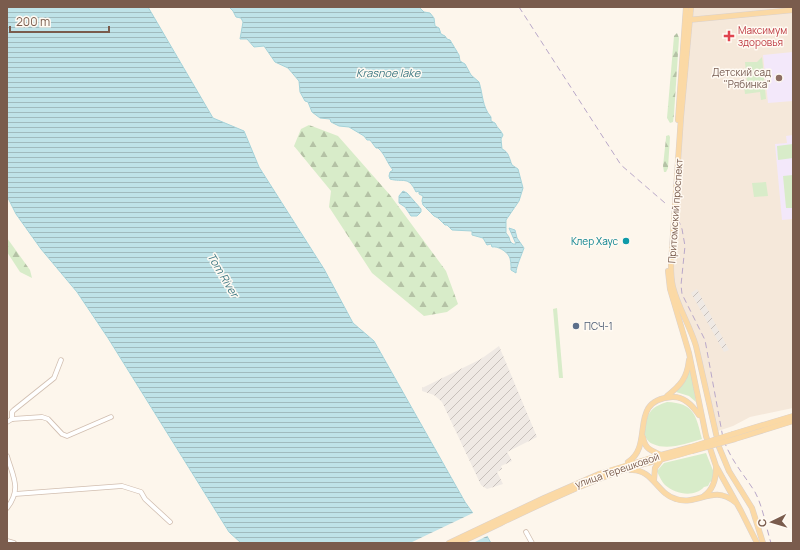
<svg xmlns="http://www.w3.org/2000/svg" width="800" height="550" font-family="Manrope,sans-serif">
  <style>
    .residential { fill: #f5e8da }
    .industrial { fill: url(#industrial-furrows) }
    .education { fill: #f3e8fa }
    .green { fill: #d8ecc9 }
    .forest { fill: url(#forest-firs) }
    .water { fill: url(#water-rules); stroke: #a5d3da }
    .pier { fill: #fdf6ec }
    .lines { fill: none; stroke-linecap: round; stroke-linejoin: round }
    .minor-casing { stroke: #d1beb0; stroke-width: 5.5 }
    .major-casing { stroke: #dad1cd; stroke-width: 6 }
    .minor { stroke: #fff; stroke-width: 4 }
    .major { stroke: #fbd9a5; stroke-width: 5 }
    .rail { stroke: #b9a8c9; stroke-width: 1; stroke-dasharray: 6 4; stroke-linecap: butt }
    .major-bridge-casing { stroke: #dad1cd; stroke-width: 6; stroke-linecap: butt }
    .major-bridge { stroke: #fbd9a5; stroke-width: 5 }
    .health-dot { fill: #e0444e; stroke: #fffaf3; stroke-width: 1.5 }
    .education-dot { fill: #8d6e63; stroke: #fffaf3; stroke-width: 1.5 }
    .culture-dot { fill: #0f9aa8; stroke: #fffaf3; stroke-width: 1.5 }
    .service-dot { fill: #5c6f8a; stroke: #fffaf3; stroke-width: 1.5 }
    .labels { text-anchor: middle; stroke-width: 3; stroke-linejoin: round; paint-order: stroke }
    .health-label { font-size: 10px; fill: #be3a42; stroke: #fffaf3; text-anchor: start }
    .education-label { font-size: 10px; fill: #785e54; stroke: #fffaf3; text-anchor: end }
    .street-label { font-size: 10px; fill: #7a5c4d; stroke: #fffaf3 }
    .culture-label { font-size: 10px; fill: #0d838f; stroke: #fffaf3; text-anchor: end }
    .service-label { font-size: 10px; fill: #4e5e75; stroke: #fffaf3; text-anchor: start }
    .water-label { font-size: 11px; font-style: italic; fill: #437c86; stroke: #fffaf3 }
  </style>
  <defs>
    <pattern id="industrial-furrows" width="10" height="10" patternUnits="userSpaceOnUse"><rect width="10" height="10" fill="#efe9e4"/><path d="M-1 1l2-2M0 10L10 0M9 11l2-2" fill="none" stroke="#c7c0bb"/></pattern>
    <pattern id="forest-firs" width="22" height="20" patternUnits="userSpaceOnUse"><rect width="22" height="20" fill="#d8ecc9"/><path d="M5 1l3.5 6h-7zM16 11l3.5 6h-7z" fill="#b4c2a5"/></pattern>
    <pattern id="water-rules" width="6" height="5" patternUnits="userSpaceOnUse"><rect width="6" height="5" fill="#bfe3e8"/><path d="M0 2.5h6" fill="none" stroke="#a0bbbe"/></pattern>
  </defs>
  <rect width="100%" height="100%" fill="#fdf6ec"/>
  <polygon class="residential" points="691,7 793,7 793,408 750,417 733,426 715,432 696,346 676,297 671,277"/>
  <g class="industrial">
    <polygon points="697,289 729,350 724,352 691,293"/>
    <polygon points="499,346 537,437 507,452 512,461 501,466 502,469 497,472 503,484 487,489 481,485 442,402 434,395 422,391 422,388 481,359"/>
  </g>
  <g class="education">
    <polygon points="793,52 793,101 768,103 763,55"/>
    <polygon points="793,135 793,219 782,220 775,144 787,143 786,136"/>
  </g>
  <g class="green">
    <polygon points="762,57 766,99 761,100 760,92 745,94 744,86 759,86 759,82 747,83 745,62 757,62"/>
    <polygon points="793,144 793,158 778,160 777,146"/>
    <polygon points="793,175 793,208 786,208 783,176"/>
    <polygon points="766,182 768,196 754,197 752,183"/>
    <polygon points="557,308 563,378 559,378 553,309"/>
    <polygon points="690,367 691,371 696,402 689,396 676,392 686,380"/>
    <path d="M 667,402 C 694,403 696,415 702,439 C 687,443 668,451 653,444 C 640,439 644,420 651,411 C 655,406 661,404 667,402 Z"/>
    <path d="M 706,453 L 714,473 L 712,481 L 710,482 L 708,486 L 704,487 C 694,498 675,494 665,485 C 662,482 659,476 657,471 L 664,463 Z"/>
  </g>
  <g class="forest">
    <polygon points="677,33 679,38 674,114 673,122 670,123 667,118 674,36"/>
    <polygon points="309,125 338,136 390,195 446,271 458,304 447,312 424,316 372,273 329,207 331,191 294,146 301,129"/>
    <polygon points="669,135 670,137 668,168 666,172 664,172 663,166 666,138 666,136"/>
    <polygon points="7,238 30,270 32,278 20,272 7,252"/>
  </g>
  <g class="water">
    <polygon points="7,7 148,7 213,118 244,131 259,167 324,269 353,323 374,341 465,502 477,519 491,543 241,543 229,532 108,338 77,292 41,249 16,214 7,196"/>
    <path d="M 229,7 L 419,7 L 424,12 L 430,13 L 434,18 L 435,26 L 439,28 L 441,34 L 445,36 L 447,39 L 450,40 L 459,55 L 460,61 L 465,64 L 471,75 L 479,82 C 483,94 482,107 491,117 L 491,121 L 495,123 C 497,128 501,130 503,135 L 501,139 L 502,149 C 509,152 509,158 512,165 L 518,169 L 523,188 L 519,201 L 506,220 L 506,233 L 509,237 L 510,241 L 513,244 L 516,244 L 509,228 L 515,230 L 517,238 L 524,248 C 522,254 516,267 516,273 L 511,270 C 511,266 511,259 509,256 C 506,251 498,246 492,247 L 491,244 L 487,245 L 483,238 L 472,235 L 472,231 L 452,230 L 447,225 L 445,225 L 438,218 L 434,216 L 423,205 L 422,201 L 423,196 L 419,194 L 419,191 L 416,192 C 408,175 403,183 390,179 L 389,176 L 390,172 L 393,170 C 387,163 385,154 378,148 L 376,148 L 370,140 L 367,140 L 364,136 L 349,127 L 339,126 L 331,122 L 330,119 L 320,118 L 312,112 L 308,102 L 305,101 L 300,92 L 299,81 L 288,68 L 275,62 L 264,46 L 254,47 L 247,39 L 240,39 L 243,22 L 241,18 L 236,17 L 233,11 Z"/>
    <polygon points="403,191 407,193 421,209 421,212 417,216 411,216 405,207 399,203 399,196"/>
  </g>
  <polygon class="pier" points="475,512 489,535 473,543 410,543"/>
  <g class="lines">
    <defs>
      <g id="minor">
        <polyline points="12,419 12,412 14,410 54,378 61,360"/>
        <polyline points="7,422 12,419 42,417 48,419 62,434 67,436 111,417"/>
        <path d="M 7,456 C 13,477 22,489 7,508"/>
        <polyline points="15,494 122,486 141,492 145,499 170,522"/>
        <polyline points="526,532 532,543"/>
        <polyline points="7,541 14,543"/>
      </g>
      <g id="major">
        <path d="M 691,7 L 681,117 L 671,264 C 671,272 671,279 673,287 C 678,307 690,326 696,346 L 719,447 L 729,471 L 752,508 L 763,543"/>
        <polyline points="688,20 793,10"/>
        <polyline points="678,120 686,7"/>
        <polyline points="668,271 670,289 689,353 706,436 716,466 741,511 757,543"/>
        <path d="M 667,396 C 681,385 687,378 689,360"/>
        <polyline points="733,434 793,416"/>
        <path d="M 643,437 C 645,449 650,450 661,455"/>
        <polyline points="735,439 793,421"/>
        <path d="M 628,462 C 655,445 627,400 672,397 C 684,396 693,406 699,415"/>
        <path d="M 631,470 C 653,469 657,494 676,499 C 698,506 713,484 735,502"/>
        <polyline points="654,480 655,468 660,461"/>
        <path d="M 704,496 C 714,489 716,479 716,468"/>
        <polyline points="449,543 544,498 599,474 661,455 691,447"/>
        <path d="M 459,543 C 513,518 566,490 621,471 C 644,463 669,458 692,451"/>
      </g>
    </defs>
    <use href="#minor" class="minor-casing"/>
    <use href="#major" class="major-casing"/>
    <use href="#minor" class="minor"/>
    <use href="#major" class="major"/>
    <g class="rail">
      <polyline points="519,7 621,165 665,203"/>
      <path d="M 678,219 L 682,229 L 685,246 L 681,285 L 682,294 L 705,340 L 723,438 C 731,461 743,473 755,492 C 763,507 766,527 771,543"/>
    </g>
    <defs>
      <g id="major-bridge">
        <polyline points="691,447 733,434"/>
        <polyline points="692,451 735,439"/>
      </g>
    </defs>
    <use href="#major-bridge" class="major-bridge-casing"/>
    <use href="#major-bridge" class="major-bridge"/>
  </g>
  <path class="health-dot" d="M727 30h4v4h4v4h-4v4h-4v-4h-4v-4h4z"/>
  <circle class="education-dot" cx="779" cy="78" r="4"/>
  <circle class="culture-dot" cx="626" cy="241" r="4"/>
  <circle class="service-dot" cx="576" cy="326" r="4"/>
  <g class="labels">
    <g class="health-label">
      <text x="738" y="34">Максимум<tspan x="738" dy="12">здоровья</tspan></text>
    </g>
    <g class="education-label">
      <text x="771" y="76">Детский сад<tspan x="771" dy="12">"Рябинка"</tspan></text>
    </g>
    <g class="street-label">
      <text transform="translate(675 211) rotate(-86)" y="4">Притомский проспект</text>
      <text transform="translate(617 470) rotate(-19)" y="4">улица Терешковой</text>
    </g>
    <g class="culture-label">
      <text x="618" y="245">Клер Хаус</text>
    </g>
    <g class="service-label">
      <text x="584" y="330">ПСЧ-1</text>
    </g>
    <g class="water-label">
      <text x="388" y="77">Krasnoe lake</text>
      <text transform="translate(223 275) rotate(59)" y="4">Tom River</text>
    </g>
  </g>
  <rect width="800" height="550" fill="none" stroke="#7a5c4d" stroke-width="16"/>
  <g transform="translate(772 522) rotate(265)" stroke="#fffaf3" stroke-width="3" paint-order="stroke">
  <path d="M0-3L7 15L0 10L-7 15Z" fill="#7a5c4d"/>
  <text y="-6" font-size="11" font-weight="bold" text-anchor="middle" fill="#7a5c4d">С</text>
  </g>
  <path d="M10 26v6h99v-6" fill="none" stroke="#7a5c4d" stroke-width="2"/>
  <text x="16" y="26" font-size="12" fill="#7a5c4d" stroke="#fffaf3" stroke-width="3" paint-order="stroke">200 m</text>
</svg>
